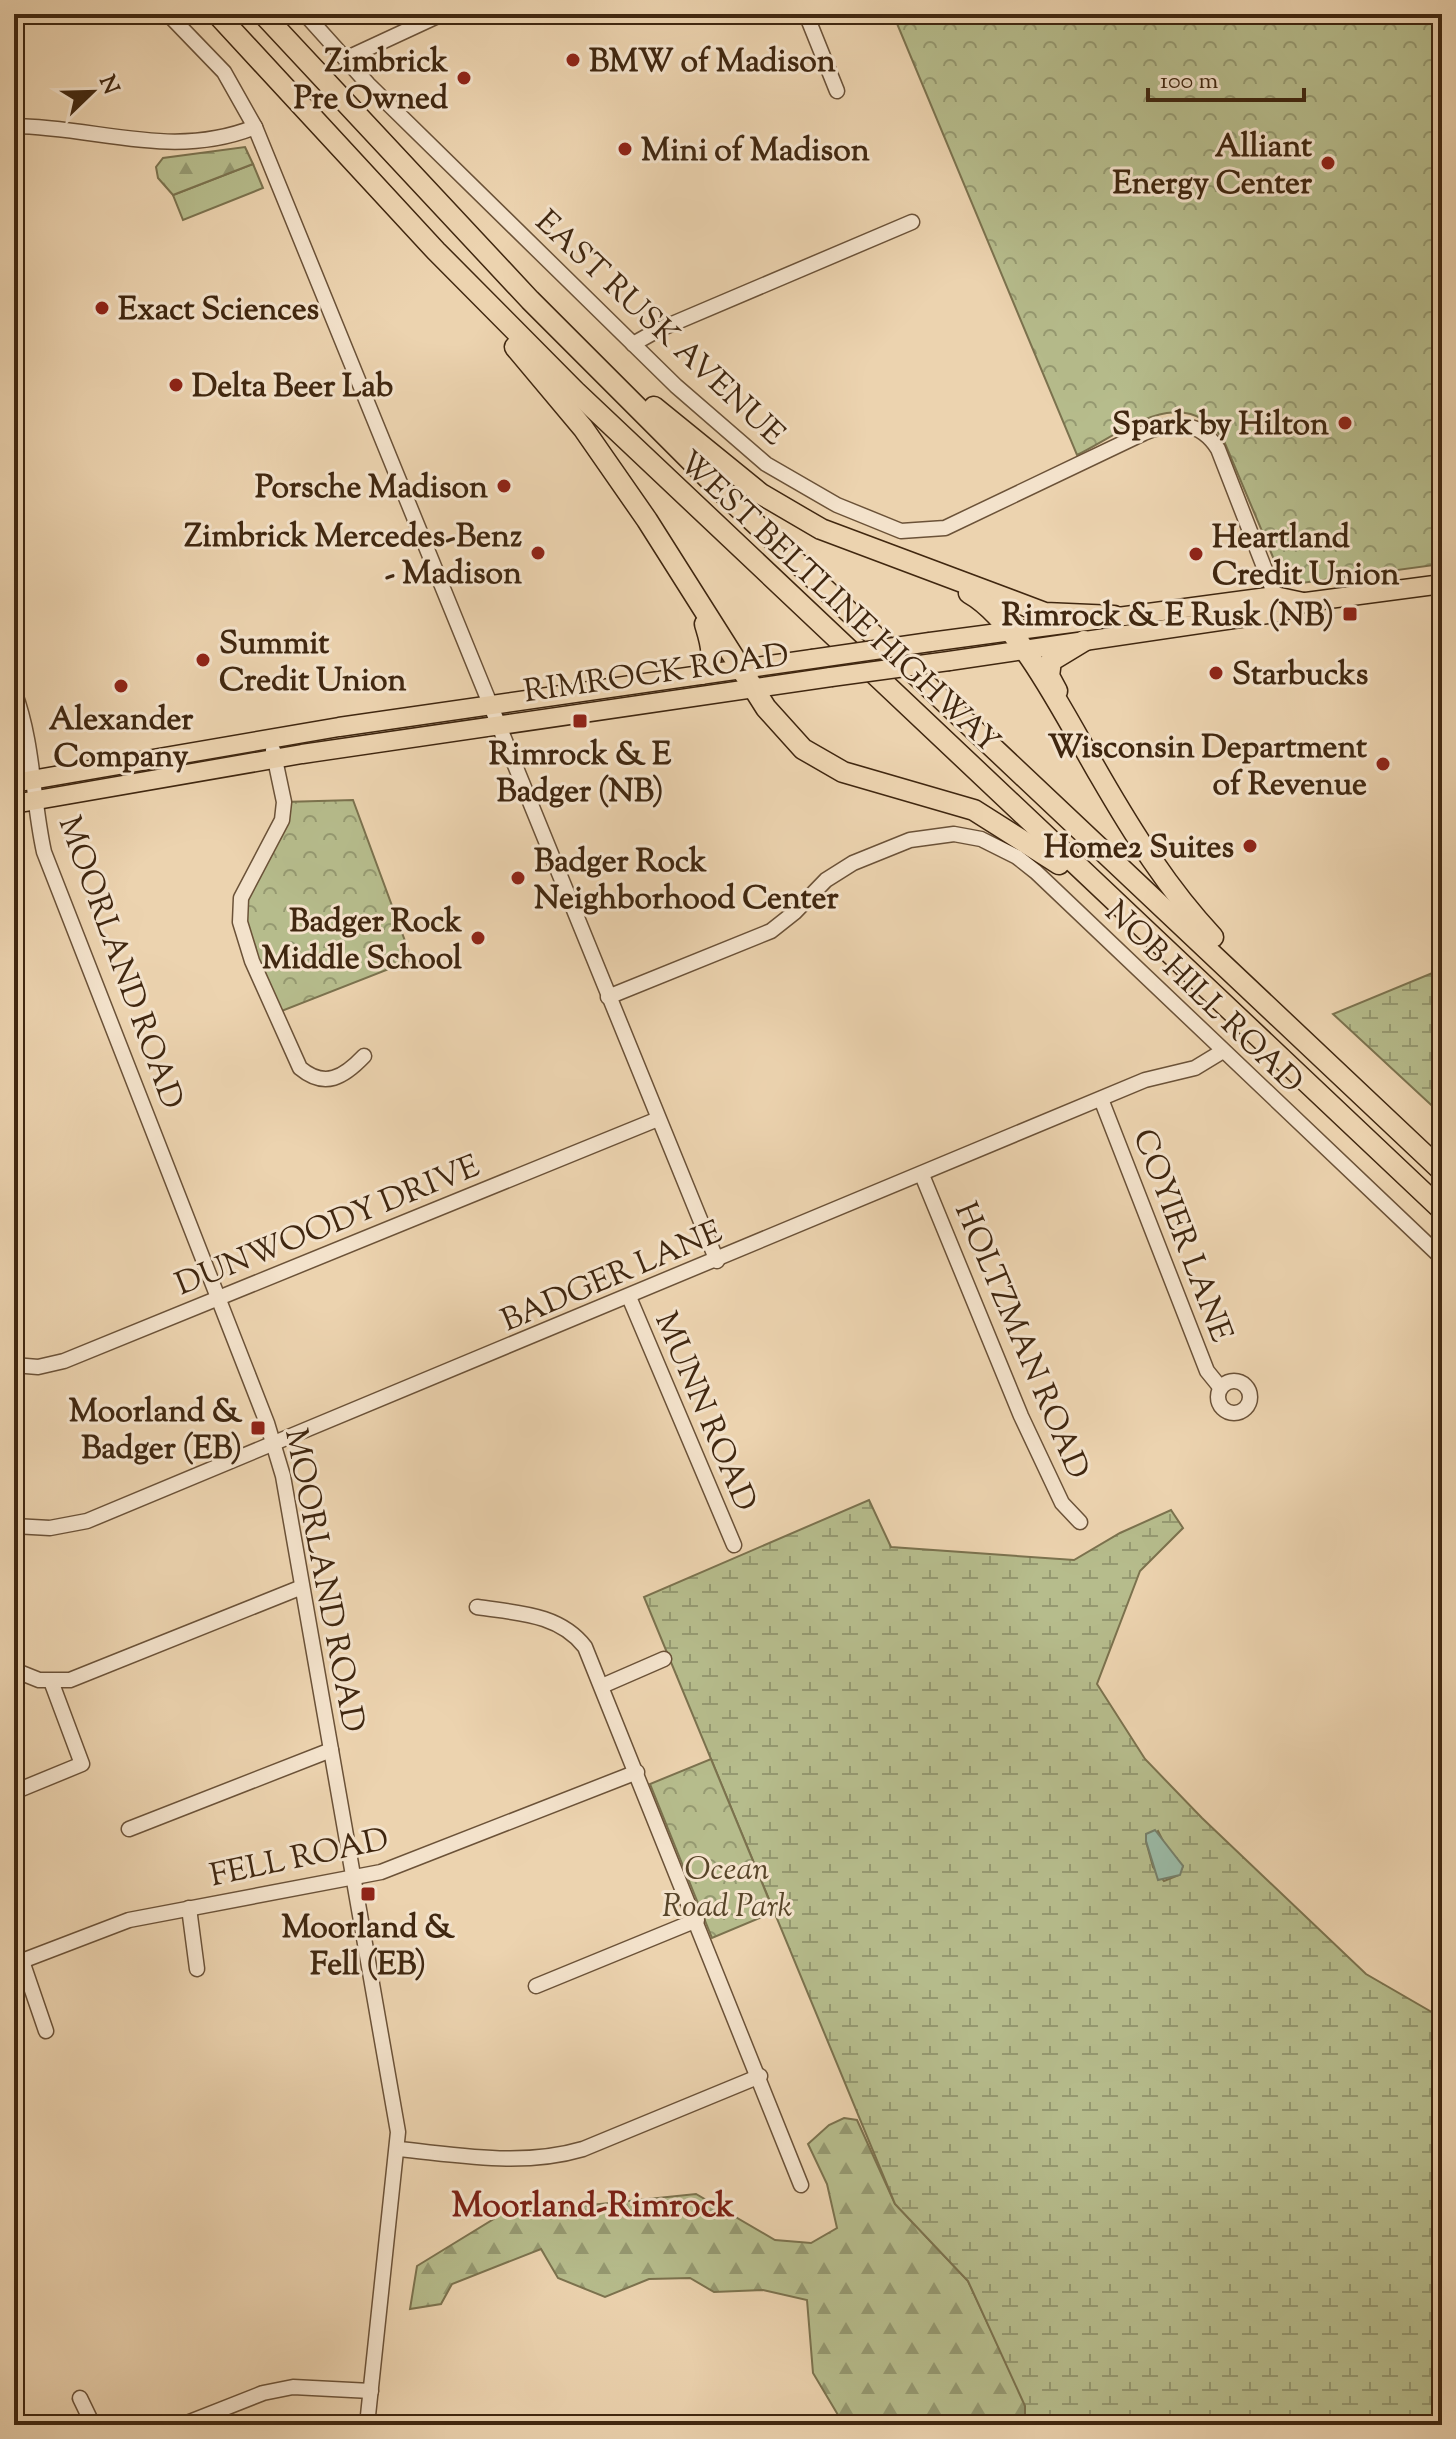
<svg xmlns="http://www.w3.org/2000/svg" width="1456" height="2439" font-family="'Sorts Mill Goudy',serif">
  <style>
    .grass { fill: #b6bc8c; stroke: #7b724e; stroke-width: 2 }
    .forest { fill: url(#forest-firs); stroke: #7b724e; stroke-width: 2 }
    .wetland { fill: url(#wetland-marsh); stroke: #7b724e; stroke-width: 2; fill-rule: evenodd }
    .park { fill: url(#park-crowns); stroke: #7b724e; stroke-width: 2 }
    .water { fill: #9ab9a5; stroke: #767f69; stroke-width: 2 }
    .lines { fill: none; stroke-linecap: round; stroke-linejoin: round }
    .minor-casing { stroke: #6b5238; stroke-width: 17 }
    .major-casing { stroke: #402710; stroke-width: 21 }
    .highway-casing { stroke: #402710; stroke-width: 23 }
    .minor { stroke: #f3e2cb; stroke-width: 14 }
    .major { stroke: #ecd3af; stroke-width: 18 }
    .highway { stroke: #ecd3af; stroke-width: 20 }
    .major-bridge-casing { stroke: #402710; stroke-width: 21; stroke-linecap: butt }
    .major-bridge { stroke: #ecd3af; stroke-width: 18 }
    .poi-dot { fill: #8f2418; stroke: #f3e2cb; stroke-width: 3 }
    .labels { text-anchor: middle; stroke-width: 6; stroke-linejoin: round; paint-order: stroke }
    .poi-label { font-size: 32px; font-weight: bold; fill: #402710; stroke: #f3e2cb; text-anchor: end }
    .street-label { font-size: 32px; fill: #402710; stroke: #f3e2cb }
    .park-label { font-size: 32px; font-style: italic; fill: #584529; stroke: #f3e2cb }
    .neighbourhood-label { font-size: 34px; font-weight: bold; fill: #7a1f14; stroke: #f3e2cb }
  </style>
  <defs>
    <pattern id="forest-firs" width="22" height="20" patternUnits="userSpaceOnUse" patternTransform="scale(2)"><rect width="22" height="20" fill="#b6bc8c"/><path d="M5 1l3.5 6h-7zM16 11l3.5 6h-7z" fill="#959971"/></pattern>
    <pattern id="wetland-marsh" width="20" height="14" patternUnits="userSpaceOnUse" patternTransform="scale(2)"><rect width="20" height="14" fill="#b6bc8c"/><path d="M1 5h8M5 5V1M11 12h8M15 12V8" fill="none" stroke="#959971"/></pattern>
    <pattern id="park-crowns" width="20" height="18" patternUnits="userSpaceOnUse" patternTransform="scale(2)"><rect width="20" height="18" fill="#b6bc8c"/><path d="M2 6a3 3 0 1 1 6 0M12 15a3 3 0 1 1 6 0" fill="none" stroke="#959971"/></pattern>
  </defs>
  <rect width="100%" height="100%" fill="#ecd3af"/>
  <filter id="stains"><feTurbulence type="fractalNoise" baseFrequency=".0025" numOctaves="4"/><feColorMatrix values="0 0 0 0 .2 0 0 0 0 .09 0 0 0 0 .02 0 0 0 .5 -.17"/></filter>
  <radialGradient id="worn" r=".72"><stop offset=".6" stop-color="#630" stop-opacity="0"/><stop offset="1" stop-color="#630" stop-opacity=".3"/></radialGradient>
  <polygon class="grass" points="253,164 263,188 183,220 173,195"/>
  <g class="forest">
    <polygon points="245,147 253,164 173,195 158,178 156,167 163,158"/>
    <polygon points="844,2118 857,2120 895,2204 968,2281 1026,2406 1025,2425 844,2425 813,2373 807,2300 763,2290 714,2292 690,2278 649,2279 605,2297 558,2278 541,2249 452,2284 441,2304 410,2309 417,2266 502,2214 696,2194 775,2240 811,2243 837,2228 827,2184 808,2144 829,2125"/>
  </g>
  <g class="wetland">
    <polygon points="1442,969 1442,1115 1333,1014"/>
    <path d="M 869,1500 L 891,1547 L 1074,1560 L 1120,1533 L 1171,1510 L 1183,1528 L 1140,1571 L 1097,1684 L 1145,1759 L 1202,1818 L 1366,1974 L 1442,2018 L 1442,2425 L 1025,2425 L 1025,2406 L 968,2281 L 895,2204 L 644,1597 ZM 1158,1831 L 1167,1849 L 1183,1866 L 1179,1875 L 1164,1881 L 1153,1867 L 1146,1841 Z"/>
  </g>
  <g class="park">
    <path d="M 893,14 L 1442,14 L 1442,564 L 1294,584 L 1283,581 L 1224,441 C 1185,380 1125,431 1077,455 Z"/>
    <polygon points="353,800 412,960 274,1014 243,937 241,898 284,802"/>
    <polygon points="711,1759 774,1912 712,1938 650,1784"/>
  </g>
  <polygon class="water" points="1155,1830 1183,1866 1180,1875 1158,1880 1146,1841 1146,1834"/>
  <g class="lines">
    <defs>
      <g id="minor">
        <polyline points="168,14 224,72 255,127 717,1261"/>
        <path d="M 305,14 L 368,84 L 676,386 L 766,464 L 837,505 L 901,531 L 945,528 L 1144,433 C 1173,421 1200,420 1218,449 L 1278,603"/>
        <polyline points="806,14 837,91"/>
        <polyline points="345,59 442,14"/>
        <path d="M 14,126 C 99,127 172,160 255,127"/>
        <polyline points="633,344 658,330 912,222"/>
        <path d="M 14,691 C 34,744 32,798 44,852 L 267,1423 L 283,1476 L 398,2132 L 367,2425"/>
        <polyline points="14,740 20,764 32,780"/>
        <path d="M 273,750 L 284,802 L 282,820 L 241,898 L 240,922 L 252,961 L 300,1068 C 325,1089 344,1077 364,1056"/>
        <polyline points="608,997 771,931 795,912 826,880 853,863 910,840 954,834 981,839 1017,857 1036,872 1442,1258"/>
        <polyline points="1101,1099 1207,1371 1220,1387"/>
        <polyline points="922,1175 1021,1416 1062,1503 1080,1522"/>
        <polyline points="629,1297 734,1545"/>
        <polyline points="14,1365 38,1367 64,1361 658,1119"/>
        <circle cx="1234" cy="1397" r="16"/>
        <polyline points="14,1526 50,1528 87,1521 1145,1080 1195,1068 1223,1051"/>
        <path d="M 477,1607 C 515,1613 559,1613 585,1647 L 801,2185"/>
        <polyline points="14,1670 39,1680 70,1680 302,1587"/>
        <polyline points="602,1686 664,1659"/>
        <polyline points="14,1792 82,1764 51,1681"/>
        <polyline points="129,1829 331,1750"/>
        <polyline points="189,1908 197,1969"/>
        <polyline points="22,1961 46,2031"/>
        <polyline points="14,1964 129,1920 381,1872 637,1772"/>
        <polyline points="536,1986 697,1920"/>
        <path d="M 398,2149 C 460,2155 522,2167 583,2149 L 760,2076"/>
        <polyline points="80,2398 93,2425"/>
        <polyline points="182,2425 263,2393 293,2387 371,2391"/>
      </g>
      <g id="major">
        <polyline points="930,642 1275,596 1303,602"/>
        <polyline points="949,661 1281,612 1306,602 1442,584"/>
        <polyline points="14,783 339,727 812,659"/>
        <polyline points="14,804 302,754 831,677"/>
      </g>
      <g id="highway">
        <polyline points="217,14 436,251 575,391 1442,1210"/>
        <polyline points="263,14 530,300 722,492 1442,1171"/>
        <polyline points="515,347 583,428 647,520 766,708 803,749 843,772 974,810 1059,864"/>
        <polyline points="654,407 761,494 821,529 1045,613 1114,616"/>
        <path d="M 969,593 C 1019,621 1070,725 1100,776 C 1133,833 1168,889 1213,937"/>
        <path d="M 701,674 C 718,662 710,641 705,624"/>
        <polyline points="1057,691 1049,676 1051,661 1084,641"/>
      </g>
    </defs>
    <use href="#minor" class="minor-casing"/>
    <use href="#major" class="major-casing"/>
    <use href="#highway" class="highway-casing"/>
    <use href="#minor" class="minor"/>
    <use href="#major" class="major"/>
    <use href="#highway" class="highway"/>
    <defs>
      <g id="major-bridge">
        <polyline points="812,659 930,642"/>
        <polyline points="831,677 949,661"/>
      </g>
    </defs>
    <use href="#major-bridge" class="major-bridge-casing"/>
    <use href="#major-bridge" class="major-bridge"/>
  </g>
  <g class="poi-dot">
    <circle cx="573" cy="60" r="8"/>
    <circle cx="464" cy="78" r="8"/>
    <circle cx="625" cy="149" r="8"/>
    <circle cx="1328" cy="163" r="8"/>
    <circle cx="102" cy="308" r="8"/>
    <circle cx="176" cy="385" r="8"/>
    <circle cx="1345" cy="423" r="8"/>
    <circle cx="504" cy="486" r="8"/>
    <circle cx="538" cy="553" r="8"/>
    <circle cx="1196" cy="554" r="8"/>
    <rect x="1342" y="606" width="16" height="16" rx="4"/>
    <circle cx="203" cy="660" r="8"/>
    <circle cx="1216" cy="673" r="8"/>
    <circle cx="121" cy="686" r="8"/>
    <rect x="572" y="713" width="16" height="16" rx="4"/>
    <circle cx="1383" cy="764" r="8"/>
    <circle cx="1250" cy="846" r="8"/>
    <circle cx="518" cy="878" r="8"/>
    <circle cx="478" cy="938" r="8"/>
    <rect x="250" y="1420" width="16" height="16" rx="4"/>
    <rect x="360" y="1886" width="16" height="16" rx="4"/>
  </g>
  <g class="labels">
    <g class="poi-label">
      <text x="448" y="71">Zimbrick<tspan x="448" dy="37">Pre Owned</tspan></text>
      <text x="589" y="71" text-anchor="start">BMW of Madison</text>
      <text x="1312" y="156">Alliant<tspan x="1312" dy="37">Energy Center</tspan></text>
      <text x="641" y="160" text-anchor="start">Mini of Madison</text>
      <text x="118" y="319" text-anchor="start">Exact Sciences</text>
      <text x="192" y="396" text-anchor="start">Delta Beer Lab</text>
      <text x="1329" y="434">Spark by Hilton</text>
      <text x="488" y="497">Porsche Madison</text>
      <text x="522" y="546">Zimbrick Mercedes-Benz<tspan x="522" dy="37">- Madison</tspan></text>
      <text x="1212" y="547" text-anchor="start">Heartland<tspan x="1212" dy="37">Credit Union</tspan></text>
      <text x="1334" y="625">Rimrock &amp; E Rusk (NB)</text>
      <text x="219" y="653" text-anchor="start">Summit<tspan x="219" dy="37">Credit Union</tspan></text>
      <text x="1232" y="684" text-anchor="start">Starbucks</text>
      <text x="121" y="729" text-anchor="middle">Alexander<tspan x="121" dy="37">Company</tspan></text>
      <text x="1367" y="757">Wisconsin Department<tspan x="1367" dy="37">of Revenue</tspan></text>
      <text x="580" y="764" text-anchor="middle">Rimrock &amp; E<tspan x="580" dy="37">Badger (NB)</tspan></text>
      <text x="1234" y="857">Home2 Suites</text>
      <text x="534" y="871" text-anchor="start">Badger Rock<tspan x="534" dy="37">Neighborhood Center</tspan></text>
      <text x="462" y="931">Badger Rock<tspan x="462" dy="37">Middle School</tspan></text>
      <text x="242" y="1421">Moorland &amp;<tspan x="242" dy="37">Badger (EB)</tspan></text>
      <text x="368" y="1937" text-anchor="middle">Moorland &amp;<tspan x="368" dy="37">Fell (EB)</tspan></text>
    </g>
    <g class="street-label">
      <text transform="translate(661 327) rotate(43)" y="11">EAST RUSK AVENUE</text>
      <text transform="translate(840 601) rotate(43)" y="11">WEST BELTLINE HIGHWAY</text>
      <text transform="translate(656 672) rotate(-8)" y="11">RIMROCK ROAD</text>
      <text transform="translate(122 962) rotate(70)" y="11">MOORLAND ROAD</text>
      <text transform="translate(1205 996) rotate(44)" y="11">NOB HILL ROAD</text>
      <text transform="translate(327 1224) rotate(-22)" y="11">DUNWOODY DRIVE</text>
      <text transform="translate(1184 1235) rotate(69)" y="11">COYIER LANE</text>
      <text transform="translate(611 1275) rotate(-23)" y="11">BADGER LANE</text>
      <text transform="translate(1023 1340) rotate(67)" y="11">HOLTZMAN ROAD</text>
      <text transform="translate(707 1411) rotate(67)" y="11">MUNN ROAD</text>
      <text transform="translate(326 1580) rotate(79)" y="11">MOORLAND ROAD</text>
      <text transform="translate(299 1856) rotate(-12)" y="11">FELL ROAD</text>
    </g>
    <g class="park-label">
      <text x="727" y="1879">Ocean<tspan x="727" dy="37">Road Park</tspan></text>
    </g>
    <g class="neighbourhood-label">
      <text x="593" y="2216">Moorland-Rimrock</text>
    </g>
  </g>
  <rect width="1456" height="2439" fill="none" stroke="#ecd3af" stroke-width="48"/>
  <rect x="16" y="16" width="1424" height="2407" fill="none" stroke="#402710" stroke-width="4"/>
  <rect x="24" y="24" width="1408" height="2391" fill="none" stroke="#402710" stroke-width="2"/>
  <g transform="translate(92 92) rotate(67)" stroke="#f3e2cb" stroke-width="6" paint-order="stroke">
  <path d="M0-6L14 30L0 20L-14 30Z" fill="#402710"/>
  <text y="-12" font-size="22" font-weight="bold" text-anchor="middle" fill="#402710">N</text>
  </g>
  <path d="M1148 88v12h156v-12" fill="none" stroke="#402710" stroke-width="4"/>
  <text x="1160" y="88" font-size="24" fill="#402710" stroke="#f3e2cb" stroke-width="6" paint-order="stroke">100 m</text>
  <rect width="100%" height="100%" filter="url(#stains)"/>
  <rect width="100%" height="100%" fill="url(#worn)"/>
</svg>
